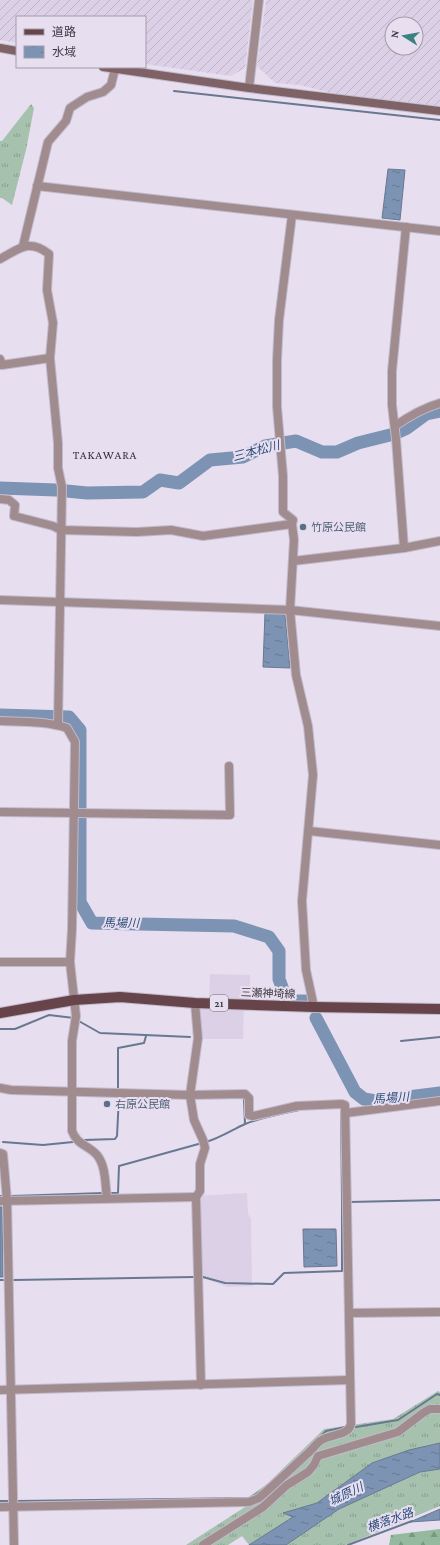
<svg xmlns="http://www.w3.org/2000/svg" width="440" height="1545" font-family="'Crimson Pro','Noto Sans JP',serif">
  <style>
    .built { fill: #dcd0e7 }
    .industrial { fill: url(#industrial-furrows); fill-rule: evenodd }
    .grass { fill: url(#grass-tufts) }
    .forest { fill: url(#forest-firs) }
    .water { fill: url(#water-ripples); stroke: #697891 }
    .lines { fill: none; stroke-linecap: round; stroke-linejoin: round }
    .stream { stroke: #697891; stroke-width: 2 }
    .river { stroke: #7c93b3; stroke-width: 13 }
    .street-casing { stroke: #c2baca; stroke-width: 10 }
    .secondary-casing { stroke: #c2baca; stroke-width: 10 }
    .primary-casing { stroke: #c2baca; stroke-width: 12 }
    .street { stroke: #a08b8e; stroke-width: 8 }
    .secondary { stroke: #7e6266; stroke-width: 8 }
    .primary { stroke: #66444a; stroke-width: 10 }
    .service-dot { fill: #5c6f8a; stroke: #e7def0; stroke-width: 1.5 }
    .labels { text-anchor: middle; stroke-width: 4; stroke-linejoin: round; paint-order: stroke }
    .shield { fill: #e7def0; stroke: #716b76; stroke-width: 1 }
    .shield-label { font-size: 10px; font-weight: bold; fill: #3e3a41 }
    .service-label { font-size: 11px; fill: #4e5e75; stroke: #e7def0; text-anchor: start }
    .street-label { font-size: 11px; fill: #3e3a41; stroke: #e7def0 }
    .water-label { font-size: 12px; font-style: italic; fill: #2c4d7a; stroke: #e7def0 }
    .neighbourhood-label { font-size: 12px; letter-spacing: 1px; fill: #38313e; stroke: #e7def0 }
  </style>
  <defs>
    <pattern id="industrial-furrows" width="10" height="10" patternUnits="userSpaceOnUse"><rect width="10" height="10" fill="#dcd0e7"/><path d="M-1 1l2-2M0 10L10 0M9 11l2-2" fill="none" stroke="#beb3c7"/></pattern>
    <pattern id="grass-tufts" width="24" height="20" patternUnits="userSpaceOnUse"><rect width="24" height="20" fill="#a6c2ae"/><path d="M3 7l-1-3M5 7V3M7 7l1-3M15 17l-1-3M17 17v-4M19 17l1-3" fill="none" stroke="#899f8f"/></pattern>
    <pattern id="forest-firs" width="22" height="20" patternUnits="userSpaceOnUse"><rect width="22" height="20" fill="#94b99e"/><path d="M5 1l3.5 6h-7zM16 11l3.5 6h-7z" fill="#7a9782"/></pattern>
    <pattern id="water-ripples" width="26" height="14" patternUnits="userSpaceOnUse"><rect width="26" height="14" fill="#7c93b3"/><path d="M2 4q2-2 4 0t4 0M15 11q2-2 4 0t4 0" fill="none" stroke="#677993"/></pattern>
  </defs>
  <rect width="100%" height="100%" fill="#e7def0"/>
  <g class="built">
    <polygon points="210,974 250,975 250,1000 244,1000 243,1039 193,1039 191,998 209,998"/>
    <polygon points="247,1193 248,1214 251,1219 252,1286 227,1287 206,1279 195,1279 194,1196"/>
  </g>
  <g class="industrial">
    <polygon points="0,0 253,0 245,68 231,76 145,64 145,17 17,17 17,43 0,40"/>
    <path d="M 266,0 L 440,0 L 440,106 L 336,94 L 299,85 L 275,83 L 257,66 ZM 392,24 L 416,24 L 416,48 L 392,48 Z"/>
  </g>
  <g class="grass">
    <polygon points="31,104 34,108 26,150 12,205 2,198 0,198 0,141 2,141"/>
    <polygon points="438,1391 440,1392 440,1443 409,1450 372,1463 317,1503 284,1513 294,1517 249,1545 242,1536 228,1545 186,1545 245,1507 250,1496 267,1484 324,1429 393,1419"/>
    <polygon points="440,1469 440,1506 346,1545 286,1545 339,1509 420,1472"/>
  </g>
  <polygon class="forest" points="440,1529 440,1545 389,1545 391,1535"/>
  <g class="water">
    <polygon points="388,169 405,170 400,220 382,218"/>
    <polygon points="265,613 285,614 290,668 263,667"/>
    <polygon points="0,1207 2,1207 3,1277 0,1277"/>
    <polygon points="303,1229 336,1229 337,1266 304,1267"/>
    <polygon points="440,1443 440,1469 420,1472 339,1509 286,1545 249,1545 293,1517 283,1513 317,1503 372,1463 409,1450"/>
    <polygon points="440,1509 440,1520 410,1522"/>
  </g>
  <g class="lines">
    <g class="stream">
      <polyline points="174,91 440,120"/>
      <polyline points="77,1020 100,1033 190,1037"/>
      <polyline points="0,1029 15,1029 49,1015 74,1018"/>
      <polyline points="401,1041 440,1037"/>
      <polyline points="118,1089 118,1048 144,1043 146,1036"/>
      <polyline points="241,1097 244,1099 245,1124"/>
      <polyline points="340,1108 341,1108 342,1202"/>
      <polyline points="84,1140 115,1139 117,1136 119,1096"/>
      <polyline points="3,1142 43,1145 73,1142"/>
      <path d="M 206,1142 C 220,1138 232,1130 245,1124 C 263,1117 281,1114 299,1110"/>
      <polyline points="109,1193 118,1193 119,1166 202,1143"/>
      <polyline points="0,1196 2,1196"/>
      <polyline points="11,1196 104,1193"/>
      <polyline points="349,1202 440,1200"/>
      <polyline points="203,1277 225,1283 273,1284 284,1273 342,1271 342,1202 343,1202"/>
      <polyline points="0,1280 4,1280"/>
      <polyline points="14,1280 194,1277"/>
      <polyline points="356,1427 398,1420 437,1394 440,1395"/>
      <polyline points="321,1436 326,1431 346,1427"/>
      <polyline points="0,1501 8,1501"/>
      <polyline points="17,1501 250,1498 264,1489"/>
      <polyline points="348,1545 412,1521"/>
    </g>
    <g class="river">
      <polyline points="0,488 56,490 87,493 143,492 160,480 179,483 210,460 243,457 265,446 296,441 322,452 337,452 358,443 394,434 407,428 426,414 440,411"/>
      <polyline points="0,715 69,717 80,730 80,902 92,923 234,926 269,937 279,951 279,979 287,1001 307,1001"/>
      <polyline points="316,1018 355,1092 364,1099 376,1101 440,1093"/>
    </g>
    <defs>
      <g id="street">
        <polyline points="249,88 259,0"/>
        <polyline points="37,186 440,231"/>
        <polyline points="292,215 279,320 277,360 277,407 283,476 283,512 293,520 292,524 294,540 290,610 296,675 308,726 313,775 302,901 306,970 314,1007"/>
        <polyline points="23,246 48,142 66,121 70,108 87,97 103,92 111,85 115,69"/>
        <path d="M 0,259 C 19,249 29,238 49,254 L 47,290 L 53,323 L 50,358 L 58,443 L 58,468 L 62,487 L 58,725"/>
        <polyline points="0,359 2,365 50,358"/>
        <path d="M 395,426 C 409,416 423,408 440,403"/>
        <polyline points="0,499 9,500 15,505 14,516 53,526 61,530 137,532 171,530 203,536 292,524"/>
        <polyline points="404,548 396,439 392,405 392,371 406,227"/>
        <polyline points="293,561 404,548 440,541"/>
        <polyline points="0,600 290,610 440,626"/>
        <path d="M 0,721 C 23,722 45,721 67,728 L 75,742 L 72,929 L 70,962 L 76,1016 L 72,1041 L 72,1131 C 77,1145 88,1145 97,1155 C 106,1166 105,1184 107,1198"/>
        <polyline points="0,812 230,815 229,766"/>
        <polyline points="309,831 440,845"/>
        <polyline points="0,962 70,962"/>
        <polyline points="195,1003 198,1038 190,1095 194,1120 203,1140 205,1148 200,1164 200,1191 196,1197 201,1385"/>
        <path d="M 0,1088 L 11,1090 L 190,1095 L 245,1094 L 249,1098 L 249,1115 L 253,1116 L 297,1106 L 342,1104 L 345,1105 L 351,1424 C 348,1437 330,1433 320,1441 C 316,1444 312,1450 307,1454 C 291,1469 275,1484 259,1498 L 249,1502 L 0,1507"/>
        <polyline points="346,1113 440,1101"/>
        <polyline points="0,1153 3,1154 7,1200 14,1545"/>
        <polyline points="0,1201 196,1197"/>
        <polyline points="349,1313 440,1312"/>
        <polyline points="0,1390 349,1380"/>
        <polyline points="203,1545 263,1507 287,1485 308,1472 314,1465 318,1456 398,1432 423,1413 430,1409 440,1409"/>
      </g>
      <g id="secondary">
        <polyline points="0,48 17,51"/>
        <polyline points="103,67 249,88 440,111"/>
      </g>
      <polyline id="primary" points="0,1013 74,1000 120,997 195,1003 314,1007 440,1009"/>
    </defs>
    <use href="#street" class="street-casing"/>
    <use href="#secondary" class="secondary-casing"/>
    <use href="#primary" class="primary-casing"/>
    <use href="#street" class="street"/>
    <use href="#secondary" class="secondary"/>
    <use href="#primary" class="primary"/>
  </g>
  <g class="service-dot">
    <circle cx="303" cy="527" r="4"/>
    <circle cx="107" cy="1104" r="4"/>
  </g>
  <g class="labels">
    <rect class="shield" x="210" y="995" width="18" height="16" rx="3"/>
    <g class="shield-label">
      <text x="219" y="1007">21</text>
    </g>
    <g class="service-label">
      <text x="311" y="531">竹原公民館</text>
      <text x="115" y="1108">右原公民館</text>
    </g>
    <g class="street-label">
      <text transform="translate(268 993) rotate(2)" y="4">三瀬神埼線</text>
    </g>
    <g class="water-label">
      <text transform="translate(256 451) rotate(-15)" y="4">三本松川</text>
      <text transform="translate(121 923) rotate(1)" y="4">馬場川</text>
      <text transform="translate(391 1098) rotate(-4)" y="4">馬場川</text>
      <text transform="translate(346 1494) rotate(-26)" y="4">城原川</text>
      <text transform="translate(390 1520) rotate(-20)" y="4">横落水路</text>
    </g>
    <g class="neighbourhood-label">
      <text x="105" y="459">TAKAWARA</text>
    </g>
  </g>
  <rect x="16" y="16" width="130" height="52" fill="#e7def0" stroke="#a39caa"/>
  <rect x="24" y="29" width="20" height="6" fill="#66444a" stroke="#a39caa"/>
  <text x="52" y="36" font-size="12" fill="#3e3a41">道路</text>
  <rect x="24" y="46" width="20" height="12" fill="url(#water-ripples)" stroke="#a39caa"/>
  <text x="52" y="56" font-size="12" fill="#3e3a41">水域</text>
  <g transform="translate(404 36) rotate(281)"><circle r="19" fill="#e7def0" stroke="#a39caa"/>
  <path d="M0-3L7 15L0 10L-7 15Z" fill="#3a8280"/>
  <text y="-6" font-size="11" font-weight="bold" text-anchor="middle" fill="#3e3a41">N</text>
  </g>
</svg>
